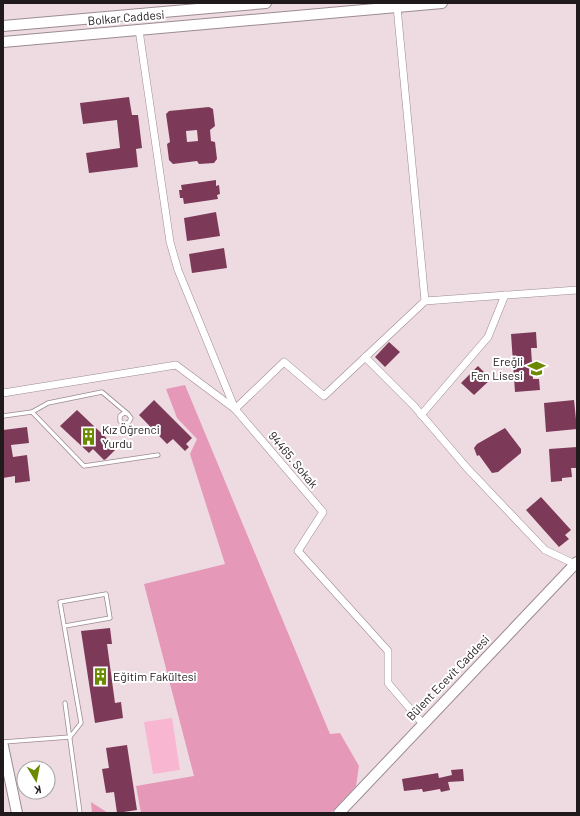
<svg xmlns="http://www.w3.org/2000/svg" width="580" height="816" font-family="Barlow,sans-serif">
  <style>
    .green { fill: #f9b6d0 }
    .forest { fill: #e598b7 }
    .building { fill: #7d3a58; fill-rule: evenodd }
    .lines { fill: none; stroke-linecap: round; stroke-linejoin: round }
    .lane-casing { stroke: #9c8b92; stroke-width: 5 }
    .street-casing { stroke: #9c8b92; stroke-width: 8 }
    .secondary-casing { stroke: #9c8b92; stroke-width: 12 }
    .lane { stroke: #fff; stroke-width: 3.5 }
    .street { stroke: #fff; stroke-width: 7 }
    .secondary { stroke: #fff; stroke-width: 10 }
    .labels { text-anchor: middle; stroke-width: 4; stroke-linejoin: round; paint-order: stroke }
    .street-label { font-size: 12px; fill: #211a1d; stroke: #fff }
    .poi-label { font-size: 12px; fill: #211a1d; stroke: #fff; text-anchor: start }
  </style>
  <rect width="100%" height="100%" fill="#eedbe2"/>
  <polygon class="green" points="172,718 180,770 153,774 144,722"/>
  <g class="forest">
    <polygon points="185,385 330,734 340,733 359,766 356,786 331,813 141,813 136,786 194,776 144,584 225,564 190,454 197,439 177,418 166,389"/>
    <polygon points="91,802 108,813 92,813"/>
  </g>
  <g class="building">
    <polygon points="129,97 132,115 138,115 142,148 136,149 138,167 89,173 86,153 120,148 117,120 83,124 80,103"/>
    <path d="M 209,107 L 213,109 L 215,126 L 210,130 L 211,141 L 215,142 L 217,159 L 214,163 L 199,164 L 197,161 L 173,164 L 169,160 L 167,144 L 170,142 L 166,114 L 169,111 ZM 197,130 L 198,141 L 187,142 L 186,131 Z"/>
    <polygon points="216,180 216,186 219,185 220,194 217,195 218,199 184,204 183,198 180,198 179,190 182,190 181,185"/>
    <polygon points="216,212 220,236 187,241 184,218"/>
    <polygon points="224,248 227,268 192,273 189,254"/>
    <polygon points="536,332 537,348 531,348 533,379 539,379 540,390 515,392 511,334"/>
    <polygon points="389,342 400,352 385,367 375,357"/>
    <polygon points="478,366 491,379 474,395 461,383"/>
    <polygon points="154,400 192,438 186,444 189,447 185,451 173,439 167,444 139,415"/>
    <polygon points="574,400 577,429 546,432 544,403"/>
    <polygon points="77,410 117,448 106,459 104,460 93,449 89,453 60,426"/>
    <polygon points="27,427 29,443 11,445 13,457 27,455 30,481 15,483 15,476 3,478 3,430"/>
    <polygon points="505,428 521,449 521,453 498,472 492,473 479,455 477,456 474,448 477,444"/>
    <polygon points="577,447 577,468 571,468 572,477 562,478 562,481 551,482 549,449"/>
    <polygon points="541,497 571,530 565,535 569,539 559,547 526,510"/>
    <polygon points="110,628 112,644 107,644 115,703 121,702 123,718 95,723 81,631"/>
    <polygon points="127,745 137,810 117,813 114,792 106,793 102,769 109,768 106,748"/>
    <polygon points="463,769 464,781 448,782 450,790 441,792 440,789 423,792 422,789 404,791 402,779 438,773 439,778 452,775 451,770"/>
  </g>
  <g class="lines">
    <defs>
      <g id="lane">
        <polyline points="32,412 48,403 102,392 128,414 131,418 129,422 124,424 120,421 120,416 124,413 128,414"/>
        <polyline points="3,416 32,412 84,466 158,455"/>
        <polyline points="65,703 80,813"/>
        <polyline points="3,742 70,737 81,723 60,602 106,594 110,618 65,626"/>
      </g>
      <g id="street">
        <polyline points="397,7 425,301"/>
        <polyline points="139,30 170,242 178,270 235,409 284,362 324,396 425,301 577,290"/>
        <polyline points="365,357 414,406 467,468 545,550 575,564"/>
        <polyline points="3,393 176,365 235,409 323,512 298,551 388,651 388,683 423,724"/>
        <polyline points="421,415 488,337 505,295"/>
      </g>
      <g id="secondary">
        <polyline points="3,26 266,3"/>
        <polyline points="3,42 442,3"/>
        <polyline points="3,746 17,813"/>
        <polyline points="339,813 577,562"/>
      </g>
    </defs>
    <use href="#lane" class="lane-casing"/>
    <use href="#street" class="street-casing"/>
    <use href="#secondary" class="secondary-casing"/>
    <use href="#lane" class="lane"/>
    <use href="#street" class="street"/>
    <use href="#secondary" class="secondary"/>
  </g>
  <defs>
    <symbol id="school-bare" viewBox="-9 -9 18 18"><path d="M0-5L7-2L0 1L-7-2ZM-4 1L0 2.5L4 1V4Q0 6-4 4Z" fill="#6c8902" stroke="#fff" stroke-width="2.5" paint-order="stroke"/></symbol>
    <symbol id="building-bare" viewBox="-9 -9 18 18"><path d="M-4-6H4V6H1V3H-1V6H-4ZM-2.5-4.3h1.7v1.8h-1.7ZM.8-4.3h1.7v1.8H.8ZM-2.5-1h1.7V.8h-1.7ZM.8-1h1.7V.8H.8Z" fill="#6c8902" stroke="#fff" stroke-width="2.5" paint-order="stroke"/></symbol>
  </defs>
  <g fill-rule="evenodd">
    <use href="#school-bare" x="524" y="356" width="25" height="25"/>
    <use href="#building-bare" x="76" y="424" width="25" height="25"/>
    <use href="#building-bare" x="88" y="664" width="25" height="25"/>
  </g>
  <g class="labels">
    <g class="street-label">
      <text transform="translate(126 18) rotate(-5)" y="4">Bolkar Caddesi</text>
      <text transform="translate(293 460) rotate(50)" y="4">94465. Sokak</text>
      <text transform="translate(448 678) rotate(-46)" y="4">Bülent Ecevit Caddesi</text>
    </g>
    <g class="poi-label">
      <text x="523" y="366" text-anchor="end">Ereğli<tspan x="523" dy="14">Fen Lisesi</tspan></text>
      <text x="102" y="434">Kız Öğrenci<tspan x="102" dy="14">Yurdu</tspan></text>
      <text x="113" y="681">Eğitim Fakültesi</text>
    </g>
  </g>
  <rect width="580" height="816" fill="none" stroke="#211a1d" stroke-width="8"/>
  <g transform="translate(36 780) rotate(170)"><circle r="19" fill="#ffffff" stroke="#a6a3a5"/>
  <path d="M0-3L7 15L0 10L-7 15Z" fill="#6c8902"/>
  <text y="-6" font-size="11" font-weight="bold" text-anchor="middle" fill="#211a1d">K</text>
  </g>
</svg>
